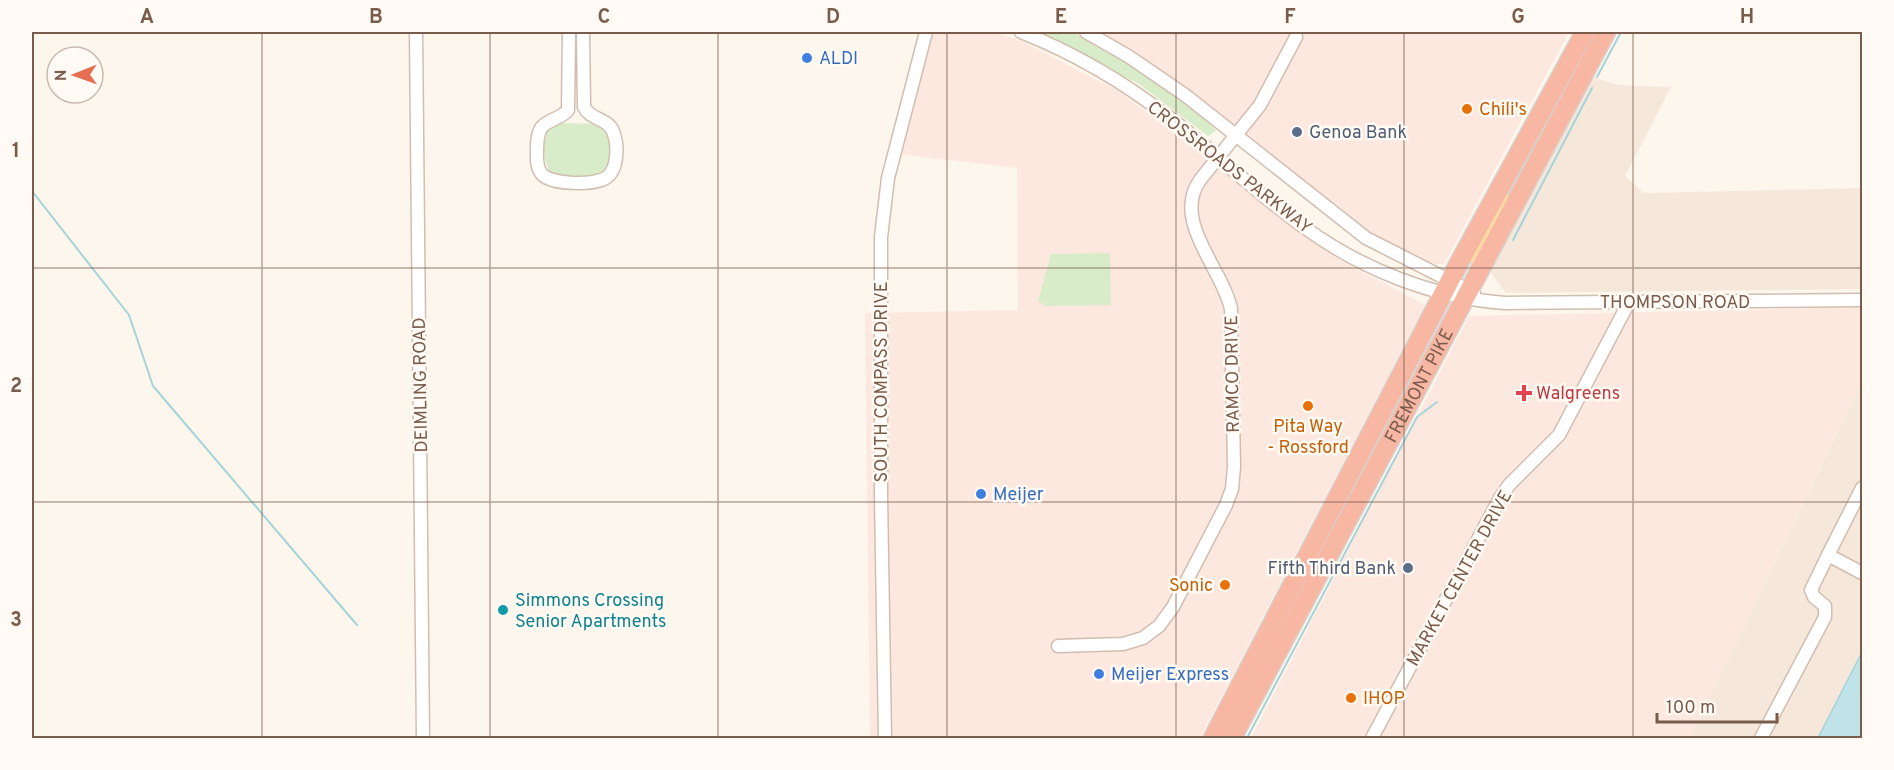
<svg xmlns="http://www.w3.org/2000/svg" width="1894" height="770" font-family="Overpass,sans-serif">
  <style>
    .residential { fill: #f5e8da }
    .commercial { fill: #fde8e0 }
    .green { fill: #d8ecc9 }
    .water { fill: #bfe3e8; stroke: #a5d3da; stroke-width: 1.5 }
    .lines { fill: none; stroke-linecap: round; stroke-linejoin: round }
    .stream { stroke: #a5d3da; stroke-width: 2 }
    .minor-casing { stroke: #d1beb0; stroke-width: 15 }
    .major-casing { stroke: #dad1cd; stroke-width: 18 }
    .highway-casing { stroke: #dad1cd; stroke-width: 21 }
    .minor { stroke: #fff; stroke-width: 12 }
    .major { stroke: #fbd9a5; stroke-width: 15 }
    .highway { stroke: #f7b7a3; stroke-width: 18 }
    .grid { fill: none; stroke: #7a5c4d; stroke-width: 1.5; stroke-opacity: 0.55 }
    .shop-dot { fill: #3f7fe0; stroke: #fffaf3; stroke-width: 2 }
    .food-dot { fill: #e8710a; stroke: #fffaf3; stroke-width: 2 }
    .service-dot { fill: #5c6f8a; stroke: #fffaf3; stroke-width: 2 }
    .health-dot { fill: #e0444e; stroke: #fffaf3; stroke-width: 2 }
    .culture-dot { fill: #0f9aa8; stroke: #fffaf3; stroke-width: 2 }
    .labels { text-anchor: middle; stroke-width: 5; stroke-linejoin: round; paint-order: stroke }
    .shop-label { font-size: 18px; fill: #366cbe; stroke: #fffaf3; text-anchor: start }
    .food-label { font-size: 18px; fill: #c56008; stroke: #fffaf3; text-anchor: start }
    .service-label { font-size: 18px; fill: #4e5e75; stroke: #fffaf3; text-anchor: start }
    .street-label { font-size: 18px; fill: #7a5c4d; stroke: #fffaf3 }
    .health-label { font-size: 18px; fill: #be3a42; stroke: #fffaf3; text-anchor: start }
    .culture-label { font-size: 18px; fill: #0d838f; stroke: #fffaf3; text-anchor: start }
    .neatline { fill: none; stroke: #7a5c4d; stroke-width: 2 }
    .grid-label { font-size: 20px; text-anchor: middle; font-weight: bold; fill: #7a5c4d }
  </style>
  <rect width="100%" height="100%" fill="#fdf6ec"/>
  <g class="residential">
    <polygon points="1589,76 1618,85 1671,87 1625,176 1644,193 1862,188 1862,289 1506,293 1490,271"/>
    <polygon points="1862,382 1862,738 1690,738"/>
  </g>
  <g class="commercial">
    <polygon points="934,32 995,32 1024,42 1120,92 1340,260 1425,305 1200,738 870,738 865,313 1018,310 1017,168 898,154"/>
    <polygon points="1090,32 1569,32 1444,264 1427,264 1354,223 1340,207 1132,51"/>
    <polygon points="1862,307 1862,381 1690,738 1251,738 1469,316"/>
  </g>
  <g class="green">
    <polygon points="1036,32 1073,32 1126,60 1174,94 1206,119 1216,131 1208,136 1139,84"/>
    <path d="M 555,123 L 600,124 L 611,135 C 611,144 612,155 610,163 C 607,181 563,177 550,173 C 543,157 541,142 548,126 Z"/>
    <polygon points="1110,253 1111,305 1045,306 1038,301 1051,254"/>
  </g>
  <polygon class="water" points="1862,652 1862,738 1818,738"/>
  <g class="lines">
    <g class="stream">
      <polyline points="1597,77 1621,32"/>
      <polyline points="32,191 129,315 153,386 357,625"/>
      <polyline points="1513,240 1592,88"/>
      <polyline points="1247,738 1417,417 1437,402"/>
    </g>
    <defs>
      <g id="minor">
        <polyline points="416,32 423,738"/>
        <path d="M 569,32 L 568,110 C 561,119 548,119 541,128 C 537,135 537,143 537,151 C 537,158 536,166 541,173 C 549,185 596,186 607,177 C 618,169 618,146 614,134 C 610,118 591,121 584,107 L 583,32"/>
        <path d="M 1021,32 C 1074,53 1125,83 1170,118 C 1216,153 1257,194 1304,227 C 1361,269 1434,298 1505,303 L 1862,300"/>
        <polyline points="1086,32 1128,56 1185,95 1366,238 1474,293"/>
        <polyline points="1828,555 1862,488"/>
        <path d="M 1058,646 L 1123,644 L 1143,638 L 1159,626 L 1173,607 L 1226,505 L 1232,489 L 1234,467 L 1231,309 C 1223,269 1171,221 1200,180 L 1260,105 L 1296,37"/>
        <polyline points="885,738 881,496 881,237 888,178 926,32"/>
        <polyline points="1372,738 1500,498 1509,485 1559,435 1629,302"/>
        <polyline points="1761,738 1825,617 1825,606 1814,597 1811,590 1828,555 1862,573"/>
      </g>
      <polyline id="major" points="1478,258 1502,199"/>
      <g id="highway">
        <polyline points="1213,738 1459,263 1585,32"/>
        <path id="s1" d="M 1232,738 L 1606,32"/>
      </g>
    </defs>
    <use href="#minor" class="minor-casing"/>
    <use href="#major" class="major-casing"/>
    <use href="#highway" class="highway-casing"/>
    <use href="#minor" class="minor"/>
    <use href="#major" class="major"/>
    <use href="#highway" class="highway"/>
  </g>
  <path class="grid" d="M 262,32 L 262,738M 490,32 L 490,738M 718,32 L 718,738M 947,32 L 947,738M 1176,32 L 1176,738M 1404,32 L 1404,738M 1633,32 L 1633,738M 32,268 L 1862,268M 32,502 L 1862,502"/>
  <g class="shop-dot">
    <circle cx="807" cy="58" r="6"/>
    <circle cx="981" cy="494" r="6"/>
    <circle cx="1099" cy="674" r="6"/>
  </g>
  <g class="food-dot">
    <circle cx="1467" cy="109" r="6"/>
    <circle cx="1308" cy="406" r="6"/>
    <circle cx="1225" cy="585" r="6"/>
    <circle cx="1351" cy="698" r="6"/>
  </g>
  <g class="service-dot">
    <circle cx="1297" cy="132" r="6"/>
    <circle cx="1408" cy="568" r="6"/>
  </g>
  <path class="health-dot" d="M1521 384h6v6h6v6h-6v6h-6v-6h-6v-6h6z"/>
  <circle class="culture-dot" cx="503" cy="610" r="6"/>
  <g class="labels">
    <g class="shop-label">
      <text x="819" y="64">ALDI</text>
      <text x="993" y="500">Meijer</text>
      <text x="1111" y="680">Meijer Express</text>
    </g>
    <g class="food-label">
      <text x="1479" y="115">Chili's</text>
      <text x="1308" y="432" text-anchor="middle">Pita Way<tspan x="1308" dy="21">- Rossford</tspan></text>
      <text x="1213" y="591" text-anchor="end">Sonic</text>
      <text x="1363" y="704">IHOP</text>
    </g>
    <g class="service-label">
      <text x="1309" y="138">Genoa Bank</text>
      <text x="1396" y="574" text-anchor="end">Fifth Third Bank</text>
    </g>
    <g class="street-label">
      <text transform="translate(1230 167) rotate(38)" y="6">CROSSROADS PARKWAY</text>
      <text x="1675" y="308">THOMPSON ROAD</text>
      <text transform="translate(1232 374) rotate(-91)" y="6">RAMCO DRIVE</text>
      <text transform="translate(881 382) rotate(-90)" y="6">SOUTH COMPASS DRIVE</text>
      <text transform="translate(420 385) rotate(-91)" y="6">DEIMLING ROAD</text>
      <text dy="6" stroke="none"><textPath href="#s1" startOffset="399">FREMONT PIKE</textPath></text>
      <text transform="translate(1459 578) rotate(-61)" y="6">MARKET CENTER DRIVE</text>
    </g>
    <g class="health-label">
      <text x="1536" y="399">Walgreens</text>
    </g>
    <g class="culture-label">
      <text x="515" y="606">Simmons Crossing<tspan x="515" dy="21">Senior Apartments</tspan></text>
    </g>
  </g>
  <rect width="1894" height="770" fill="none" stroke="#fffaf3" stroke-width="66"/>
  <g transform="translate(75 75) rotate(269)"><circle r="28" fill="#fffaf3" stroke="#cabbb1" stroke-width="1.5"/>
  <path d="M0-4.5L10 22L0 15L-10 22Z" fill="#e76f51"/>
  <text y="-9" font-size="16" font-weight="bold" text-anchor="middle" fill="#7a5c4d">N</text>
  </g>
  <path d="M1657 713v9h120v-9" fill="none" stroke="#7a5c4d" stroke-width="3"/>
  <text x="1666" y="713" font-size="18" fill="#7a5c4d" stroke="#fffaf3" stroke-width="4.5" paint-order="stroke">100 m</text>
  <rect x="33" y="33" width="1828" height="704" class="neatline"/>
  <g class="grid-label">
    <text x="147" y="23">A</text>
    <text x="376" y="23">B</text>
    <text x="604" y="23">C</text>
    <text x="833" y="23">D</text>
    <text x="1061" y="23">E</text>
    <text x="1290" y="23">F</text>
    <text x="1518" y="23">G</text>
    <text x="1747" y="23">H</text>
    <text x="16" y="157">1</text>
    <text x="16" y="392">2</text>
    <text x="16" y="626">3</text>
  </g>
</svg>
